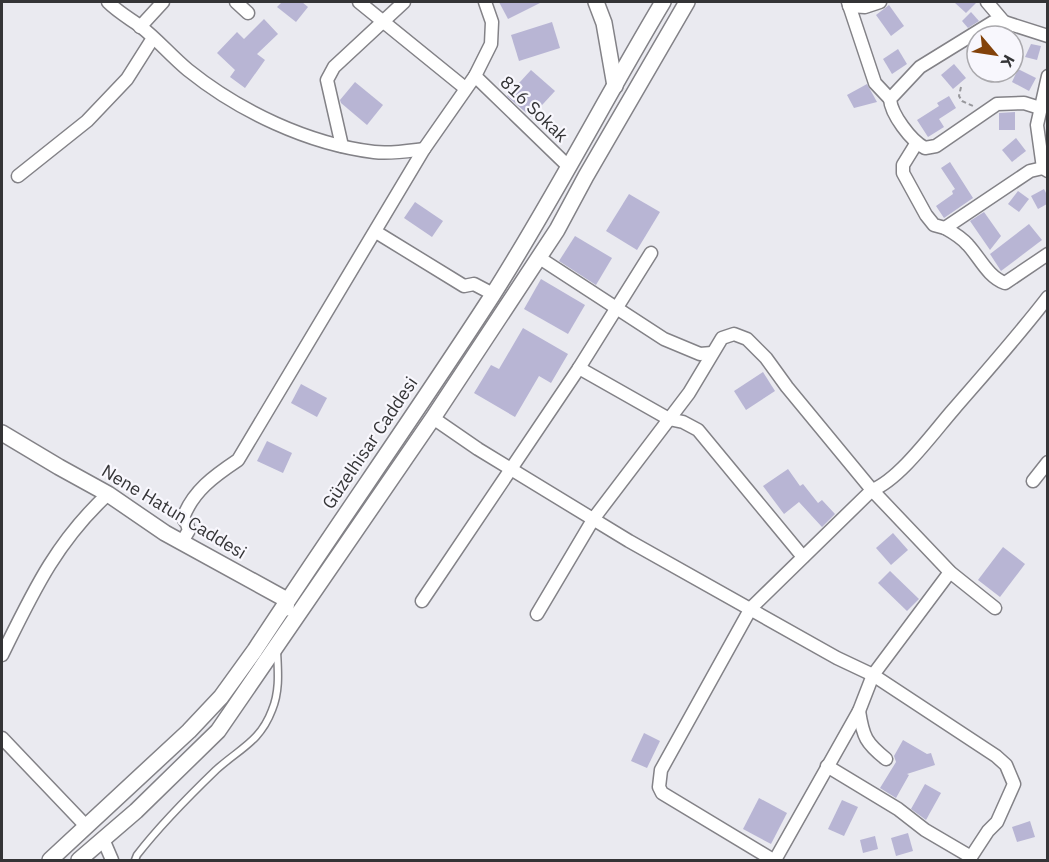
<svg xmlns="http://www.w3.org/2000/svg" width="1049" height="862" font-family="'IBM Plex Sans',sans-serif">
  <style>
    .building { fill: #b8b5d4 }
    .lines { fill: none; stroke-linecap: round; stroke-linejoin: round }
    .service-casing { stroke: #838287; stroke-width: 9 }
    .minor-casing { stroke: #838287; stroke-width: 15 }
    .tertiary-casing { stroke: #838287; stroke-width: 18 }
    .path { stroke: #98989c; stroke-width: 2; stroke-dasharray: 4.5 3; stroke-linecap: butt }
    .service { stroke: #fff; stroke-width: 6 }
    .minor { stroke: #fff; stroke-width: 12 }
    .tertiary { stroke: #fff; stroke-width: 15 }
    .labels { text-anchor: middle; stroke-width: 4.5; stroke-linejoin: round; paint-order: stroke }
    .street-label { font-size: 18px; fill: #343436; stroke: #f8f7fd }
  </style>
  <rect width="100%" height="100%" fill="#eaeaf0"/>
  <g class="building">
    <polygon points="282,2 302,2 308,7 296,22 277,7"/>
    <polygon points="499,2 542,2 508,19"/>
    <polygon points="954,2 977,2 966,13"/>
    <polygon points="889,5 904,26 891,36 876,15"/>
    <polygon points="971,12 979,21 968,28 962,21"/>
    <polygon points="264,19 278,34 257,54 265,60 245,88 230,77 235,70 217,53 237,32 244,39"/>
    <polygon points="552,22 560,48 519,61 511,35"/>
    <polygon points="1031,44 1041,46 1037,60 1025,57"/>
    <polygon points="898,49 907,64 892,74 883,59"/>
    <polygon points="954,64 966,78 953,89 941,75"/>
    <polygon points="1018,69 1036,78 1029,91 1012,82"/>
    <polygon points="531,70 555,91 531,117 507,96"/>
    <polygon points="355,82 383,105 367,125 341,103 340,100"/>
    <polygon points="867,84 877,102 854,108 847,95"/>
    <polygon points="949,96 956,108 939,119 944,127 928,137 917,120 939,106 937,103"/>
    <polygon points="1015,112 1015,130 999,130 999,113"/>
    <polygon points="1016,138 1026,151 1012,162 1002,150"/>
    <polygon points="950,162 973,198 944,218 936,206 953,194 952,191 955,189 941,168"/>
    <polygon points="1044,189 1047,195 1047,204 1038,209 1031,196"/>
    <polygon points="1018,191 1029,199 1019,212 1008,204"/>
    <polygon points="629,194 660,212 637,250 606,231"/>
    <polygon points="415,202 443,221 432,237 404,218"/>
    <polygon points="984,212 1001,236 990,250 970,221"/>
    <polygon points="1029,224 1042,240 1001,271 990,254"/>
    <polygon points="575,236 612,258 596,285 559,261"/>
    <polygon points="541,279 585,305 568,334 524,309"/>
    <polygon points="523,328 568,354 551,383 539,376 515,417 474,393 491,365 499,369"/>
    <polygon points="763,372 775,391 746,410 734,391"/>
    <polygon points="301,384 327,398 317,417 291,403"/>
    <polygon points="267,441 292,453 283,473 257,461"/>
    <polygon points="788,469 800,486 803,484 818,503 822,500 835,514 822,527 799,502 784,514 763,486"/>
    <polygon points="893,533 908,550 891,565 876,548"/>
    <polygon points="1003,547 1025,564 1000,597 978,580"/>
    <polygon points="890,571 919,599 907,611 878,583"/>
    <polygon points="644,733 660,741 647,768 631,761"/>
    <polygon points="903,740 927,754 931,753 935,765 907,774 909,775 896,798 880,788 896,762 894,756"/>
    <polygon points="925,784 941,793 926,820 911,809"/>
    <polygon points="759,798 787,813 771,844 743,829"/>
    <polygon points="842,800 858,807 844,836 828,829"/>
    <polygon points="1030,821 1035,837 1017,842 1012,827"/>
    <polygon points="908,833 913,851 896,856 891,838"/>
    <polygon points="875,836 878,849 863,853 860,840"/>
  </g>
  <g class="lines">
    <defs>
      <path id="service" d="M 135,860 L 137,855 C 161,824 188,797 216,770 C 239,749 260,742 272,710 C 280,691 278,671 277,651"/>
      <g id="minor">
        <path d="M 108,2 C 118,12 129,18 140,26 C 157,39 171,56 188,70 C 239,111 308,144 374,152 C 391,154 408,151 424,149"/>
        <polyline points="236,2 248,13"/>
        <polyline points="359,2 465,88"/>
        <polyline points="848,2 875,83 890,99"/>
        <polyline points="987,2 1004,22"/>
        <polyline points="849,6 865,7 880,2"/>
        <polyline points="140,27 163,2"/>
        <polyline points="475,76 569,167"/>
        <path d="M 1040,108 L 1024,103 L 997,104 L 936,146 L 925,148 C 911,141 891,114 890,99 L 920,67 L 993,22 L 1004,22 L 1048,36"/>
        <polyline points="916,144 903,165 903,173 926,215 934,225 945,228"/>
        <polyline points="342,146 327,80 334,67 404,2"/>
        <polyline points="1043,168 1037,125 1048,76"/>
        <path d="M 1048,171 L 1043,168 L 1030,171 L 945,228 C 954,233 962,238 968,245 C 980,258 988,277 1005,283 L 1048,254"/>
        <polyline points="18,176 87,121 127,79 153,38"/>
        <polyline points="376,232 464,286 474,284 493,294"/>
        <polyline points="538,257 664,339 700,354 712,353"/>
        <polyline points="579,368 669,419 683,422 698,430 803,557"/>
        <polyline points="433,418 478,449 629,541 837,658 873,675 996,756 1006,765 1014,784 997,822 988,831 969,860"/>
        <polyline points="1033,481 1048,462"/>
        <path d="M 182,542 L 189,530 L 187,524 L 183,518 C 193,491 214,476 238,460 L 424,149 L 475,76 L 491,44 L 492,22 L 485,2"/>
        <polyline points="422,601 579,368 651,253"/>
        <polyline points="537,614 594,518 689,393 722,338 734,334 747,339 766,358 787,387 872,490 950,572 995,608"/>
        <path d="M 2,655 C 33,592 56,542 108,494"/>
        <path d="M 859,711 C 863,737 866,743 886,759"/>
        <polyline points="2,738 86,826"/>
        <polyline points="827,766 898,809 925,830 971,857"/>
        <polyline points="103,839 112,860"/>
        <path d="M 773,860 L 662,793 L 659,787 L 661,770 L 751,608 L 872,490 C 899,480 933,433 953,410 C 985,373 1018,336 1048,297"/>
        <polyline points="775,860 859,711 873,675 950,572"/>
      </g>
      <g id="tertiary">
        <polyline points="596,2 604,23 615,86"/>
        <polyline points="2,433 59,467 108,494 165,533 287,600 286,608"/>
        <path d="M 50,860 L 189,731 L 221,697 L 255,650 C 333,531 415,415 492,296 C 553,200 605,99 663,2"/>
        <polyline points="79,860 136,811 218,731 433,418 557,230 586,176 687,2"/>
      </g>
    </defs>
    <use href="#service" class="service-casing"/>
    <use href="#minor" class="minor-casing"/>
    <use href="#tertiary" class="tertiary-casing"/>
    <polyline class="path" points="961,87 959,96 962,101 973,106"/>
    <use href="#service" class="service"/>
    <use href="#minor" class="minor"/>
    <use href="#tertiary" class="tertiary"/>
  </g>
  <g class="labels">
    <g class="street-label">
      <text transform="translate(534 109) rotate(44)" y="6">816 Sokak</text>
      <text transform="translate(370 443) rotate(-56)" y="6">Güzelhisar Caddesi</text>
      <text transform="translate(174 512) rotate(31)" y="6">Nene Hatun Caddesi</text>
    </g>
  </g>
  <rect width="1049" height="862" fill="none" stroke="#343436" stroke-width="6"/>
  <g transform="translate(995 54) rotate(119)"><circle r="28" fill="#f8f7fd" stroke="#aaa9ad" stroke-width="1.5"/>
  <path d="M0-4.5L10 22L0 15L-10 22Z" fill="#83420a"/>
  <text y="-9" font-size="16" font-weight="bold" text-anchor="middle" fill="#343436">K</text>
  </g>
</svg>
